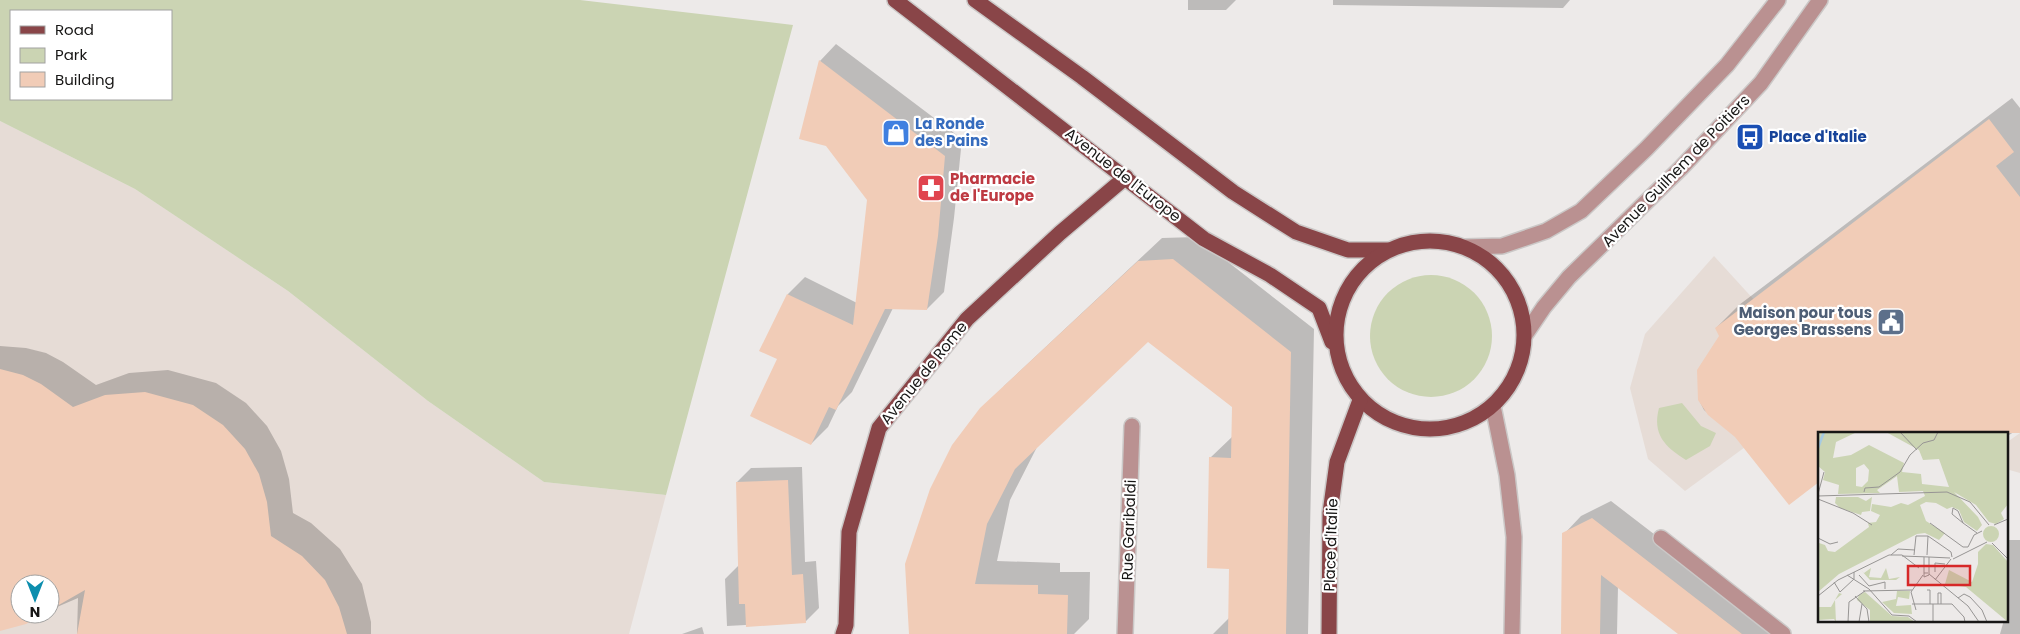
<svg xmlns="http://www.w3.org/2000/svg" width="2020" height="634" font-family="Poppins,sans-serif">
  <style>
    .built { fill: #e6dcd6; fill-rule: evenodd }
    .green { fill: #cbd4b3; fill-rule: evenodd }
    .shadow { fill: #0003 }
    .building { fill: #f1ccb7 }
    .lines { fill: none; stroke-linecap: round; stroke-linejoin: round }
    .minor-casing { stroke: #cbc8c7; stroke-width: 18 }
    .major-casing { stroke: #cbc8c7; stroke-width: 18 }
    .minor { stroke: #ba9191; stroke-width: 15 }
    .major { stroke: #894548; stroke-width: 15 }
    .labels { text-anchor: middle; stroke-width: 4.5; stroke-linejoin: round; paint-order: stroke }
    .shop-label { font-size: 15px; font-weight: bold; fill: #366cbe; stroke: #fff; text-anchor: start }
    .transit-label { font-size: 15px; font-weight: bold; fill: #164399; stroke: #fff; text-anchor: start }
    .street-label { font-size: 15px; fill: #171615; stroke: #fff }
    .health-label { font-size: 15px; font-weight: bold; fill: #be3a42; stroke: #fff; text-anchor: start }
    .service-label { font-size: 15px; font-weight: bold; fill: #4e5e75; stroke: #fff; text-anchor: end }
    .inset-river { fill: none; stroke: #a7cbe2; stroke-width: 2.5 }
    .inset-road { fill: none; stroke: #979594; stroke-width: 1 }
    .view { fill: #d62828; fill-opacity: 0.15; stroke: #d62828; stroke-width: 2.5 }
    .inset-edge { fill: none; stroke: #171615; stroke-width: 2.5 }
  </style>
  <rect width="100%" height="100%" fill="#edeae9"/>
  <g class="built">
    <path d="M 0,121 L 135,189 L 288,291 L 428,401 L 544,482 L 666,495 L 629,634 L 0,634 ZM 20,584 L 50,584 L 50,614 L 20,614 Z"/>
    <polygon points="1714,256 1831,384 1685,491 1648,459 1630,388 1645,334"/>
    <polygon points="2020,433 2020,473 2006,469 2006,443"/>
  </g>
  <g class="green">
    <path d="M 0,0 L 580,0 L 793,25 L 666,495 L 544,482 L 428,401 L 288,291 L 135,189 L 0,121 ZM 11,11 L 171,11 L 171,99 L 11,99 Z"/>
    <circle cx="1431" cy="336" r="61"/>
    <path d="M 1682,403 L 1701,426 L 1716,433 L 1710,446 L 1686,460 C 1665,447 1652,434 1659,408 Z"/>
  </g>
  <g class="shadow">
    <polygon points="1188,0 1236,0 1226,10 1188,10"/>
    <polygon points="1333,0 1570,0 1563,8 1333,5"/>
    <polygon points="836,44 962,139 954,218 944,292 927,309 893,308 852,392 838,406 828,427 811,444 779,359 761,350 788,294 805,277 857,303 868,199 820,61"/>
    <polygon points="2012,98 2020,108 2020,428 2006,437 2006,433 1819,433 1819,483 1736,436 1704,410 1699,400 1721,336 1716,328 1739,305"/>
    <polygon points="1196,237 1314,329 1308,634 1213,634 1229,618 1230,567 1210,458 1233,436 1233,407 1148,340 1037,447 1010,500 997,561 1060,563 1060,572 1090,572 1089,619 1074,634 911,634 1004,386 1162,238"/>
    <polygon points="0,346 26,348 46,353 63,362 96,385 129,373 168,370 216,383 246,403 267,426 281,451 289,479 293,513 311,523 340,549 362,584 371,622 371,634 77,634 78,598 50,610 50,584 20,584 20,614 42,614 0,628"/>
    <polygon points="802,467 805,562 816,561 819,608 805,622 727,626 725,579 739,565 737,482 751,468"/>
    <polygon points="1611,501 1784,634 1680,634 1618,586 1617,634 1562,634 1564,534 1581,516"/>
    <polygon points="2006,540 2020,540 2020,634 2000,634 2004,620 2006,620"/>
    <polygon points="702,627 704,634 682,634"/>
  </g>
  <g class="building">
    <polygon points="819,60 945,156 938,236 927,310 885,309 836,410 829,407 811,445 750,416 777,359 759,351 787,294 853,325 867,200 826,146 799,139"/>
    <polygon points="1989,119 2014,152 1996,166 2020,197 2020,433 1819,433 1819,482 1789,505 1735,437 1708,415 1698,400 1697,370 1719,336 1715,328"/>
    <polygon points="1173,259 1291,352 1286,634 1228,634 1229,569 1207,568 1209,457 1231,458 1232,407 1148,342 1015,469 987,524 975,584 1038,585 1038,594 1068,595 1067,634 909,634 905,564 930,489 952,445 980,408 1138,261"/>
    <polygon points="0,369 23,375 41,384 73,407 105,395 145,392 193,405 223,425 245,449 259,474 267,502 271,536 302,556 325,580 339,607 347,634 77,634 85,590 50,610 50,584 20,584 20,614 43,614 26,624 0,631"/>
    <polygon points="788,480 792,575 803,574 806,623 746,627 745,604 739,604 736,482"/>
    <polygon points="1592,518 1636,552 1742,634 1678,634 1601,575 1600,634 1561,634 1562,533"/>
  </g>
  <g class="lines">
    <defs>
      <g id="minor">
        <polyline points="1465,247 1502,246 1546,231 1581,211 1646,149 1727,65 1778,0"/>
        <polyline points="1525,335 1544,307 1569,277 1681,168 1761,83 1820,0"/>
        <polyline points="1493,406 1507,475 1514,537 1512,634"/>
        <polyline points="1661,538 1783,634"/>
        <polyline points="1125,634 1132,426"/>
      </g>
      <g id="major">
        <polyline points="895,0 1204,239 1270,275 1319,308 1332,342"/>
        <polyline points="975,0 1082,77 1233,192 1296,232 1348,250 1388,250"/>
        <circle cx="1430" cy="335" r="94"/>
        <polyline points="843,634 846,625 849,532 879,428 967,319 1060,233 1126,177"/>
        <polyline points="1329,634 1330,513 1337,462 1360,400"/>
      </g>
    </defs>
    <use href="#minor" class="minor-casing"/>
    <use href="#major" class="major-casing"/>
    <use href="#minor" class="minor"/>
    <use href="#major" class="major"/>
  </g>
  <defs>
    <symbol id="shop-square" viewBox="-11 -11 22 22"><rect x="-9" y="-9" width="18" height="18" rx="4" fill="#3f7fe0" stroke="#fff"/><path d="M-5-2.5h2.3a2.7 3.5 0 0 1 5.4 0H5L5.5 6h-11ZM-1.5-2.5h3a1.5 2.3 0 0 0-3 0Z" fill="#fff"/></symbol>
    <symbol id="bus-square" viewBox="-11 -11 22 22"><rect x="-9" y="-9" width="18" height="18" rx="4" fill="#1a4fb4" stroke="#fff"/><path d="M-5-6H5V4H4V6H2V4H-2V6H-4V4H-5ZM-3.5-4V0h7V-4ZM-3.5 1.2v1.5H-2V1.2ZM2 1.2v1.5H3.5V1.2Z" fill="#fff"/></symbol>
    <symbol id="pharmacy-square" viewBox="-11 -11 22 22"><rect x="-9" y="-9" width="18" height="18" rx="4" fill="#e0444e" stroke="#fff"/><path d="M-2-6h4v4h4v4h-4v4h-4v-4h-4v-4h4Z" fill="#fff"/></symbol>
    <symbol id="civic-square" viewBox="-11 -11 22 22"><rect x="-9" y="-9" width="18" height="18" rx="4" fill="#5c6f8a" stroke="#fff"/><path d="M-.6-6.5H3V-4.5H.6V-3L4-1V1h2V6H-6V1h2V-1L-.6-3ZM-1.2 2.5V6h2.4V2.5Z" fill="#fff"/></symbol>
  </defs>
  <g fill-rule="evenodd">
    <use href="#shop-square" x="880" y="117" width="32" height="32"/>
    <use href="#bus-square" x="1734" y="121" width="32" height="32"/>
    <use href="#pharmacy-square" x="915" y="172" width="32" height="32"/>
    <use href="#civic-square" x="1875" y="306" width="32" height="32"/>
  </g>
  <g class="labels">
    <g class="shop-label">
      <text x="915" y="129">La Ronde<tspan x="915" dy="17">des Pains</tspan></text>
    </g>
    <g class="transit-label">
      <text x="1769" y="142">Place d'Italie</text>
    </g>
    <g class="street-label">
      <text transform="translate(1676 171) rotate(-46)" y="5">Avenue Guilhem de Poitiers</text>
      <text transform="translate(1123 175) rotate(38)" y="5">Avenue de l'Europe</text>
      <text transform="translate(924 373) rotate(-51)" y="5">Avenue de Rome</text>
      <text transform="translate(1129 530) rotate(-88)" y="5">Rue Garibaldi</text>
      <text transform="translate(1331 545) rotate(-88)" y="5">Place d'Italie</text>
    </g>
    <g class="health-label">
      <text x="950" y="184">Pharmacie<tspan x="950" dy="17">de l'Europe</tspan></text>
    </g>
    <g class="service-label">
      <text x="1872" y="318">Maison pour tous<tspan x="1872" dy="17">Georges Brassens</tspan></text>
    </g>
  </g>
  <g transform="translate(1818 432)">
    <rect width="190" height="190" fill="#edeae9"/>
    <path d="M 0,0 L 39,0 L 18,10 L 15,26 L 33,23 L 51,13 L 86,31 L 84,40 L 103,42 L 104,52 L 131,55 L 121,27 L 105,28 L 101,18 L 68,0 L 190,0 L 190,72 L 183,81 L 186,87 L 178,92 L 171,90 L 158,73 L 136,60 L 160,85 L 164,93 L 159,99 L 146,90 L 141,78 L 134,75 L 129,77 L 118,71 L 108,70 L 102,73 L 108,89 L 127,101 L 121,108 L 107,101 L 99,102 L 21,142 L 0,160 L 1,111 L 7,113 L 10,119 L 17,120 L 51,95 L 50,91 L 58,90 L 62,83 L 53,79 L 54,72 L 73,75 L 83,71 L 90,73 L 107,64 L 105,59 L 81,60 L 79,44 L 59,58 L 62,61 L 20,62 L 21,53 L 5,48 L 7,40 L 0,34 ZM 46,32 L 51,38 L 50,49 L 44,55 L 38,54 L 38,36 ZM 18,65 L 40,65 L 48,69 L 54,65 L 52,79 L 44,80 L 43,83 L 22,76 L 17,71 ZM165 102a8 8 0 1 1 16 0a8 8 0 1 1-16 0ZM 168,112 L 175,113 L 190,130 L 190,190 L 148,155 L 127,152 L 131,138 L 154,150 L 160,132 L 160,120 ZM 68,136 L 71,147 L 82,145 L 78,148 L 52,148 L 43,138 L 46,141 L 53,136 L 51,145 L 63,146 ZM 79,159 L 92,159 L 91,167 L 80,165 L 78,174 L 93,173 L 94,182 L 76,181 L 64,170 L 78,167 ZM 47,160 L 74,184 L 90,185 L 97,190 L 52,190 L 52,178 L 39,168 L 41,163 ZM 21,161 L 24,162 L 17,168 L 18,190 L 16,187 L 0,188 L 0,175 L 13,175 Z" fill="#cbd4b3" fill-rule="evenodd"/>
    <path class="inset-river" d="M 0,16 L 6,0"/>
    <path class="inset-road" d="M 82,0 L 99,18M 46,60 L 47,56 L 61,55 L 82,40 L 92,23 L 105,11 L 116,8 L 120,0M 0,62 L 6,40M 0,64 L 129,60 L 152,70 L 171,93M 0,67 L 35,81 L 54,93M 135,76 L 140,79 L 145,91 L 134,82 ZM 0,86 L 0,67M 112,91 L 145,115 L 150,115 L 156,103 L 164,99M 145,91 L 159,101M 176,93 L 190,87M 0,106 L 12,112 L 20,110M 174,111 L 190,127M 73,123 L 80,117 L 97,118M 96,123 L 98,104 L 110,104 L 133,120 L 134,125M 109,123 L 110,104M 84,124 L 111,125M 106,125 L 106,141M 135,127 L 169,110M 117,140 L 117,131 L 127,132M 110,141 L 106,141 L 106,145 L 111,143 L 111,125 L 132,126M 111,142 L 150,174 L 161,190M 29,143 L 51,157 L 74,183 L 91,184 L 99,190M 41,143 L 51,154 L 67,150 L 67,157M 117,148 L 133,127M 16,150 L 22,160 L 36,147 L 36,140M 109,158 L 112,158 L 112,172M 45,159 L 94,158M 0,164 L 20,148 L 71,123 L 84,123 L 101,136M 37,164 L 49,177 L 51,190M 140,166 L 146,162 L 152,165 L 164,178 L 169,190M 94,172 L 134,172 L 146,185 L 147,190M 120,172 L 120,161 L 123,161 L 123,172M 98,178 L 93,160 L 105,143M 30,190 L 31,170 L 47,159M 41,190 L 44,172M 115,190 L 115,172"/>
    <path class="view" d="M 90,134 L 152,134 L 152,153 L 90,153 Z"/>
    <rect width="190" height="190" class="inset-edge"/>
  </g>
  <rect x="10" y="10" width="162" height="90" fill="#ffffff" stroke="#a2a2a1"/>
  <rect x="20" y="26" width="25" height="8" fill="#894548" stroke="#a2a2a1"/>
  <text x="55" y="35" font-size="15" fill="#171615">Road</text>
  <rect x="20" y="48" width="25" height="15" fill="#cbd4b3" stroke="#a2a2a1"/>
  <text x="55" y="60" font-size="15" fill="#171615">Park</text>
  <rect x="20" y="72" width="25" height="15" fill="#f1ccb7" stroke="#a2a2a1"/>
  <text x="55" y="85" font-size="15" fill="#171615">Building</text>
  <g transform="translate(35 599) rotate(180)"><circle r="24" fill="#ffffff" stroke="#a2a2a1"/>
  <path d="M0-4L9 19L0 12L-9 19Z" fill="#0d8eae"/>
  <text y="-8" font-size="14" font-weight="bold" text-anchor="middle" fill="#171615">N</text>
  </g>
</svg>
